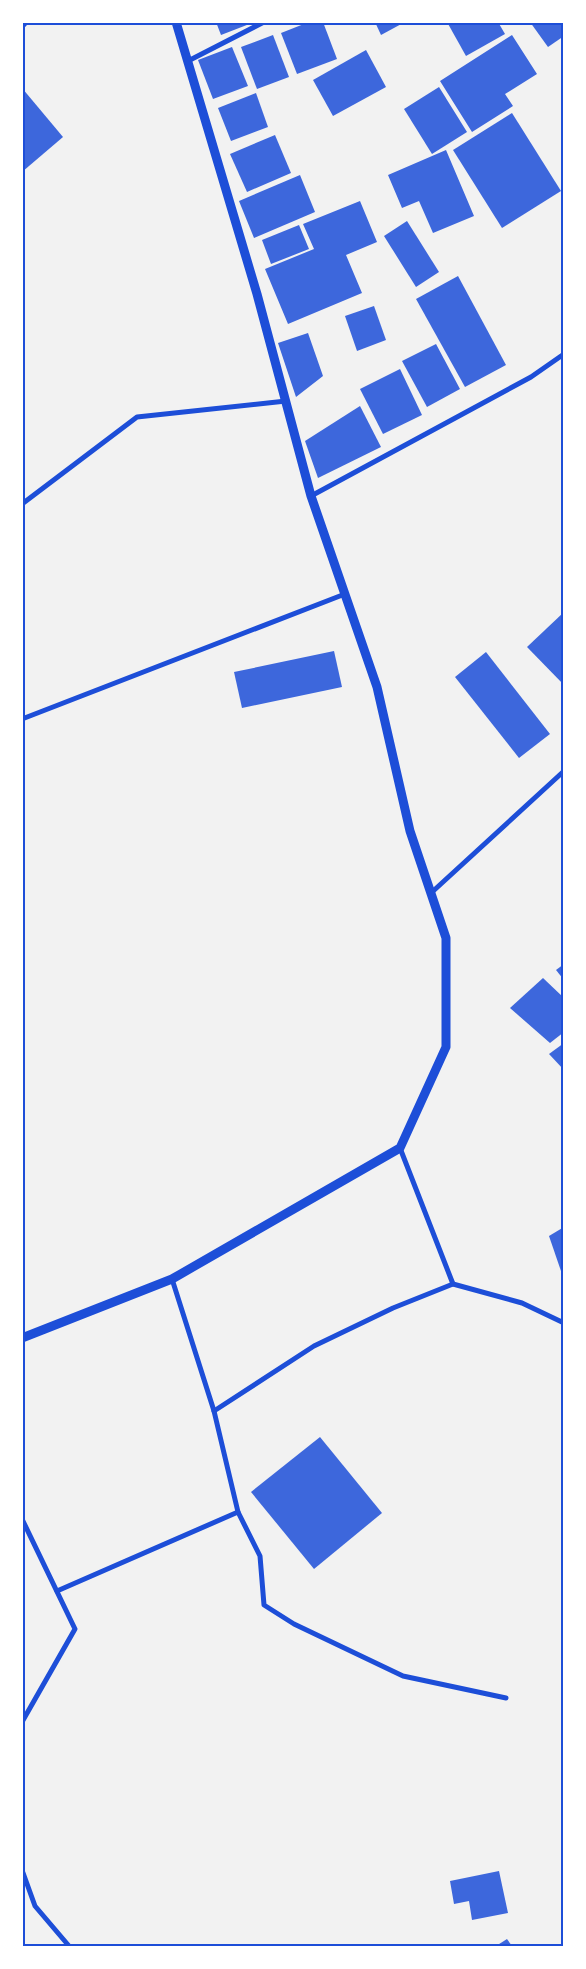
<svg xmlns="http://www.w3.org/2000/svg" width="586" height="1969" font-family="'Work Sans',sans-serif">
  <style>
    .building { fill: #3d67dc }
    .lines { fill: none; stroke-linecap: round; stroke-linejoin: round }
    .minor { stroke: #1d4ed8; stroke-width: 5 }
    .tertiary { stroke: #1d4ed8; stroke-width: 9 }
    .secondary { stroke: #1d4ed8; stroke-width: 10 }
    .neatline { fill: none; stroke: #1d4ed8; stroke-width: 2 }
  </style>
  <rect width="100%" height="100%" fill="#f2f2f2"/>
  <g class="building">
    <polygon points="216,22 252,22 252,23 221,35"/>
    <polygon points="309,22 323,22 337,59 297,74 281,33"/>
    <polygon points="375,22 405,22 381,35"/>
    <polygon points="447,22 498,22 505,34 466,56"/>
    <polygon points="530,22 560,22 564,28 564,36 548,47"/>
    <polygon points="273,35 289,77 257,89 241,47"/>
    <polygon points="512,35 537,74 505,94 513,106 472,132 440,81"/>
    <polygon points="232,47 248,86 213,99 198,60"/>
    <polygon points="366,50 386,87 333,116 313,80"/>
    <polygon points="439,87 467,132 432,154 404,109"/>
    <polygon points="22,88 63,137 22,172"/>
    <polygon points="256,93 268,127 231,141 218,108"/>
    <polygon points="512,113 561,191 502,228 453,150"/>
    <polygon points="275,135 291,173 247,192 230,154"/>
    <polygon points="446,150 474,216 433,233 419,201 402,208 388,175"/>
    <polygon points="300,175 315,212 254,238 239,201"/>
    <polygon points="360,201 377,242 346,255 362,293 288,324 265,269 314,249 303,224"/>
    <polygon points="407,221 439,272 416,287 384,236"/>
    <polygon points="299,225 309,249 271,264 262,240"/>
    <polygon points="458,276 506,365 465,387 416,299"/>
    <polygon points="374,306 386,340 357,351 345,316"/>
    <polygon points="308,333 323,376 296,397 278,343"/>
    <polygon points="436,344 460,389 427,407 402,361"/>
    <polygon points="400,369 422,415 383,434 360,389"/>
    <polygon points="360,406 381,447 318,478 305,441"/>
    <polygon points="564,612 564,685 527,647"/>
    <polygon points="334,651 342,687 242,708 234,672"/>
    <polygon points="486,652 550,734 519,758 455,677"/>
    <polygon points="564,964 564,980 556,970"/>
    <polygon points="543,978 564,998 564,1032 550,1043 510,1008"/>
    <polygon points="564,1043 564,1070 549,1054"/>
    <polygon points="564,1227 564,1274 562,1274 549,1236"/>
    <polygon points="320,1437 382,1513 314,1569 251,1492"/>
    <polygon points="499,1871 508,1913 472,1920 469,1901 454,1904 450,1881"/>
    <polygon points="507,1939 512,1946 496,1946"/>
  </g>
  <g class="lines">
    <g class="minor">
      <polyline points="188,61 264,22"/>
      <polyline points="311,496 531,377 564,354"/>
      <polyline points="22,504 137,417 286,401"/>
      <polyline points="22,719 345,594"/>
      <polyline points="431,893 564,771"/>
      <polyline points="400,1148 453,1284"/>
      <polyline points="172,1279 214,1411 238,1512 260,1556 264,1605 294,1624 403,1676 506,1698"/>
      <polyline points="214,1411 314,1346 393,1308 453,1284 522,1303 564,1323"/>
      <polyline points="22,1519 75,1629 22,1722"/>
      <polyline points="57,1591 238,1512"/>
      <polyline points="22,1870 35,1906 69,1946"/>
    </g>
    <polyline class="tertiary" points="22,1338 172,1279 400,1148 446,1047 446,938 410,831 377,687 311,496 257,294 176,22"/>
    <polyline class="secondary" points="22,23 23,22"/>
  </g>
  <rect width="586" height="1969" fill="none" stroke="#ffffff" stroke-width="48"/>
  <rect x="24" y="24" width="538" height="1921" class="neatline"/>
</svg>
